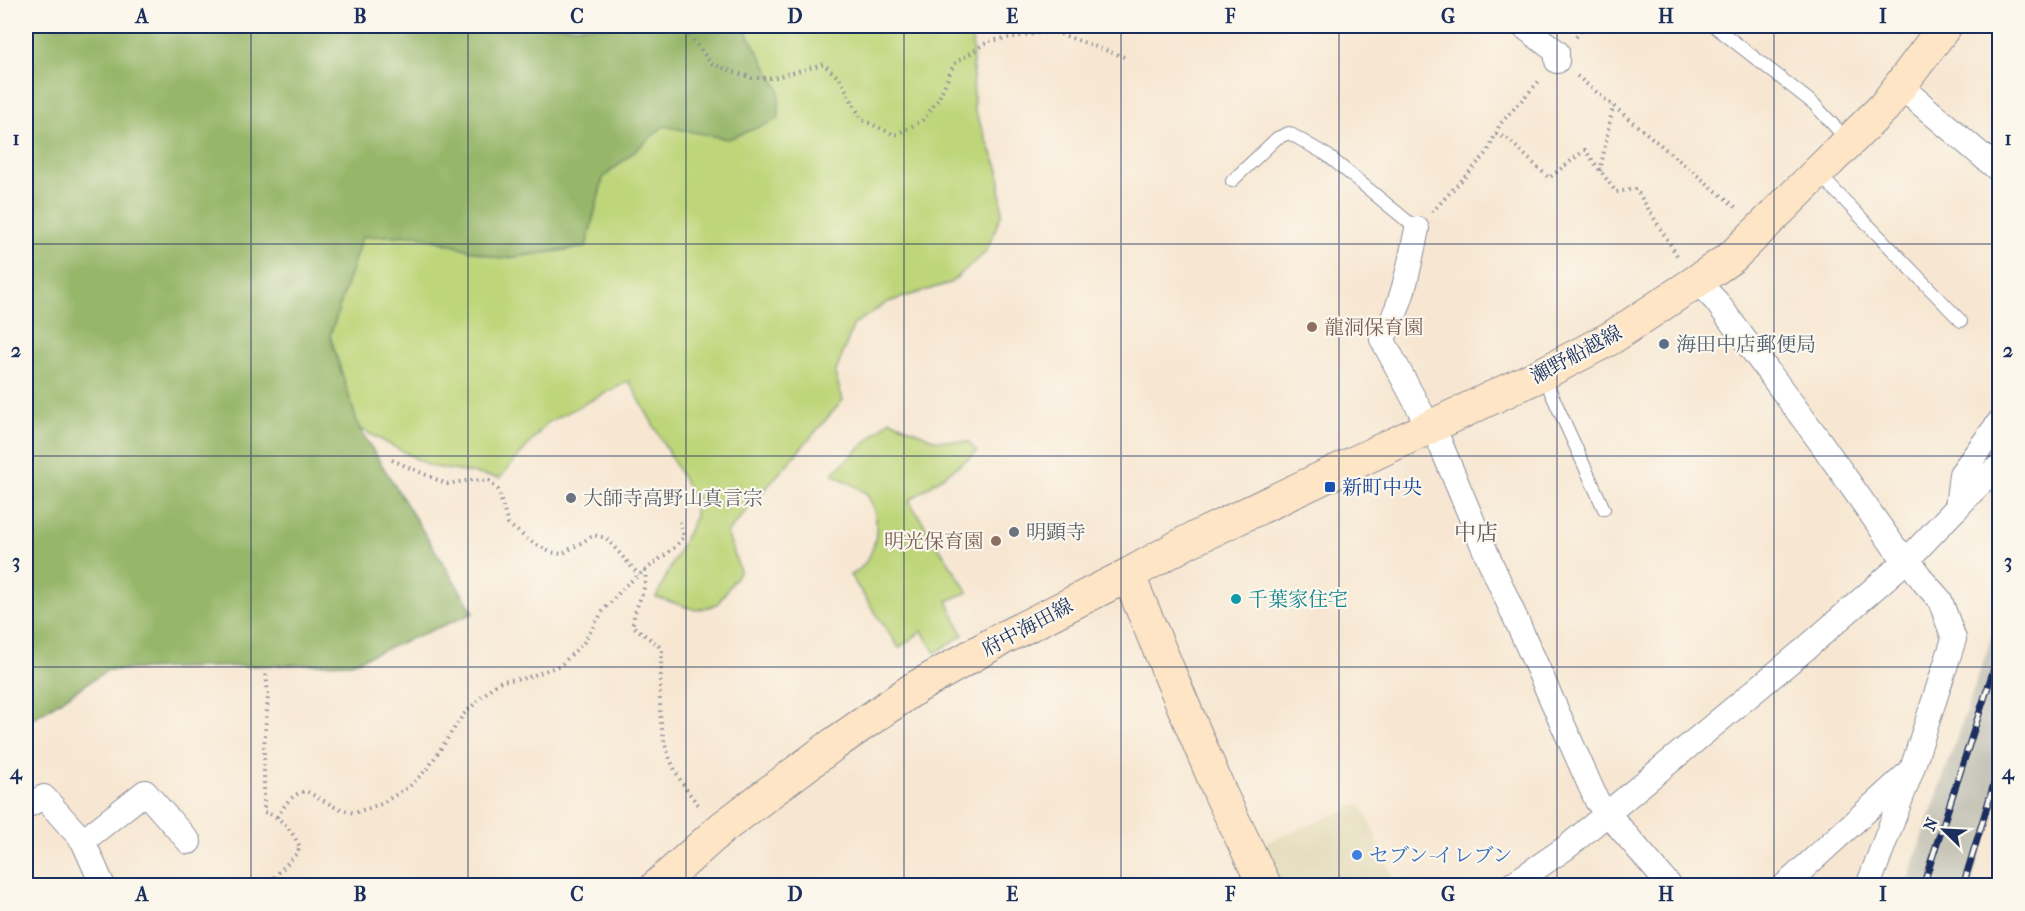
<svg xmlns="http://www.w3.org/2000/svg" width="2025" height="911" font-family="'IM FELL French Canon','Noto Serif JP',serif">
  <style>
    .built { fill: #e3dbba }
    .industrial { fill: #c6c5b8 }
    .green { fill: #bed579; stroke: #6c826c; stroke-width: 1.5 }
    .forest { fill: #96b669; stroke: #587264; stroke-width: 1.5 }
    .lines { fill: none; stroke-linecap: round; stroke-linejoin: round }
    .service-casing { stroke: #898b98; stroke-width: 14 }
    .minor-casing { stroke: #898b98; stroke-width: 26 }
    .secondary-casing { stroke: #898b98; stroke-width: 35 }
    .path { stroke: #898b98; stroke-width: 4; stroke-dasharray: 1.5 4.5; stroke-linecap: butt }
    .service { stroke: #fff; stroke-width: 12 }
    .minor { stroke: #fff; stroke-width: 24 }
    .secondary { stroke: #fde5c5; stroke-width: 33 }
    .rail-casing { stroke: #1b2f5e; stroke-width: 7 }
    .rail { stroke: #fbf7ec; stroke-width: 4.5; stroke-dasharray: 14; stroke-linecap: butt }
    .grid { fill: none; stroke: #1b2f5e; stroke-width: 1.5; stroke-opacity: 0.55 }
    .education-dot { fill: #8d6e63; stroke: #fbf7ec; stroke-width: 2 }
    .service-dot { fill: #5c6f8a; stroke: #fbf7ec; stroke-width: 2 }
    .transit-dot { fill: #1a4fb4; stroke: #fbf7ec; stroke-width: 2 }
    .worship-dot { fill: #6b7280; stroke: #fbf7ec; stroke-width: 2 }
    .culture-dot { fill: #0f9aa8; stroke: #fbf7ec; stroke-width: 2 }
    .shop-dot { fill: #3f7fe0; stroke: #fbf7ec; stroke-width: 2 }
    .labels { text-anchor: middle; stroke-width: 4.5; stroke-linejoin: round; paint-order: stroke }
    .education-label { font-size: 20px; fill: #785e54; stroke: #fbf7ec; text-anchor: start }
    .service-label { font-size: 20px; fill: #4e5e75; stroke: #fbf7ec; text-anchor: start }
    .street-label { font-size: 20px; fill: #1b2f5e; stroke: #fbf7ec }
    .transit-label { font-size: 20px; fill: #164399; stroke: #fbf7ec; text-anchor: start }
    .worship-label { font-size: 20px; fill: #5b616d; stroke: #fbf7ec; text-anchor: start }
    .culture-label { font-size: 20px; fill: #0d838f; stroke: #fbf7ec; text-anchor: start }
    .shop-label { font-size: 20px; fill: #366cbe; stroke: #fbf7ec; text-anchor: start }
    .quarter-label { font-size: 22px; fill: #5e5963; stroke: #fbf7ec }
    .neatline { fill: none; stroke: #1b2f5e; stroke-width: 2 }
    .grid-label { font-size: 20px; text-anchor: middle; font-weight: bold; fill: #1b2f5e }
  </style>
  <rect width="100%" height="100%" fill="#fbf7ec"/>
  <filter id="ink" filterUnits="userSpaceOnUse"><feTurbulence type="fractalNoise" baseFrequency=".0167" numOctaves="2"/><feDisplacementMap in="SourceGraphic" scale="12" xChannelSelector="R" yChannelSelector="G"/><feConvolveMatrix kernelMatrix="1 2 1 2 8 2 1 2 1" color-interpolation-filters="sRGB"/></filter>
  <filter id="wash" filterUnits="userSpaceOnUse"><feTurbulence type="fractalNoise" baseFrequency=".008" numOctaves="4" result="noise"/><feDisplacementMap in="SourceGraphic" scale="24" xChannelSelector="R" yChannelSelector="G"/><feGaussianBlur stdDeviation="1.35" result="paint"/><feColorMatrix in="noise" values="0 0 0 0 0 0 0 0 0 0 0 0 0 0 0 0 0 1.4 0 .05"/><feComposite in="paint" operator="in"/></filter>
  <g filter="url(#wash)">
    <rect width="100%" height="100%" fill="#f7e7d2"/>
    <polygon class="built" points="1361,803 1396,885 1280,885 1261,845"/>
    <polygon class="industrial" points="1999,616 1999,790 1971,885 1906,885"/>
    <g class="green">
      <polygon points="743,26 972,26 974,109 999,170 1002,213 986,252 950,283 888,302 854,324 835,374 843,400 727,533 740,571 717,605 696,610 656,597 695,518 694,499 629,381 547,423 500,478 430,466 359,428 330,336 362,236 417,235 501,259 586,247 603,178 664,126 728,139 779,89"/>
      <path d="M 890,420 L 935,440 L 969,442 L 977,452 L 909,501 L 968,592 L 947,601 L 963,635 L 935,653 L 922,631 L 899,648 L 850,575 C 874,564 882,529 872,505 C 870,501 869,495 865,493 C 856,485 842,480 832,474 Z"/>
    </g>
    <polygon class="forest" points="26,26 743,26 779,89 779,119 728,139 664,126 603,178 586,247 501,259 417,235 362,237 330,336 359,428 474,613 352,663 108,670 26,723"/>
  </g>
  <g filter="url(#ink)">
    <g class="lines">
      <defs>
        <g id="service">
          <polyline points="1714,26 1814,104 1849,142"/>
          <polyline points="1819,174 1961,321"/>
          <polyline points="1232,181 1277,138 1289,133 1327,155 1417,229"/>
          <polyline points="1543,375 1604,509"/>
        </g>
        <g id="minor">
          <polyline points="1523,26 1557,52 1557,61"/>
          <polyline points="1900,86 2000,171"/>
          <path d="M 1417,229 C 1409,266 1403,306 1382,339 L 1429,427"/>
          <polyline points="1697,281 1716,301 1819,440 1895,548 1908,559 1923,581 1940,600 1954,639 1912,769 1868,886"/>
          <polyline points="1433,426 1480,539 1597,801 1670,886"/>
          <polyline points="1957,508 1961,474 2000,421"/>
          <polyline points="26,806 44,797 83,841 103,886"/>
          <polyline points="83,841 145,792 189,842"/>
          <polyline points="1510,886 1567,847 1804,650 1908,559 1988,475 2000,466"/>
          <polyline points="1784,886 1907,774"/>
        </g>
        <g id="secondary">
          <polyline points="1128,575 1221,795 1265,886"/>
          <polyline points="657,886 722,828 834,744 915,688 1005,637 1128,575 1187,542 1542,374 1611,338 1694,283 1732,257 1884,107 1945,26"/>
        </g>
      </defs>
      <use href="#service" class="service-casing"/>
      <use href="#minor" class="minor-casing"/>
      <use href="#secondary" class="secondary-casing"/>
      <g class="path">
        <polyline points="682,26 712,64 752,78 773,78 823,64 840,79 862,120 895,135 922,121 938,100 954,64 989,41 1052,31 1127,58"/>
        <polyline points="1576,37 1585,26"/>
        <polyline points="1577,76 1738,209"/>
        <polyline points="1496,134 1508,139 1549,178 1585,150 1616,192 1636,189 1678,257"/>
        <polyline points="1600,171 1613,106"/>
        <polyline points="1432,212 1487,153 1500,124 1541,79"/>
        <polyline points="392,460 447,484 471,480 489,481 498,490 508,524 530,541 550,552 562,554 594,535 606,538 639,575"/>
        <path d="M 645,570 C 649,591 633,604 633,626 L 658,645 L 662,650 C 658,716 655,753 700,807"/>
        <path d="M 277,817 C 285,805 291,794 306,791 L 335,807 L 354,813 L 381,804 L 410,786 L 428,768 L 463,715 L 490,689 L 501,681 L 526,678 L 561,665 L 584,642 L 603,611 L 626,585 L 674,548 L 684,537 L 680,522"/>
        <path d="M 266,886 L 298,852 L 300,847 C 292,831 282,817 264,812 L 264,747 L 268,696 L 266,671"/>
      </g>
      <use href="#service" class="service"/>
      <use href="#minor" class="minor"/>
      <use href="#secondary" class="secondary"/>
      <defs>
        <g id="rail">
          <polyline points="1923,886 2000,650"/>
          <polyline points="1963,886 2000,764"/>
        </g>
      </defs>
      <use href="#rail" class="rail-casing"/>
      <use href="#rail" class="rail"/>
    </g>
  </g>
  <path class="grid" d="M 251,26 L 251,886M 468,26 L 468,886M 686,26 L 686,886M 904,26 L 904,886M 1121,26 L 1121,886M 1339,26 L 1339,886M 1557,26 L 1557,886M 1774,26 L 1774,886M 26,244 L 2000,244M 26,456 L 2000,456M 26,667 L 2000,667"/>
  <g class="education-dot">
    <circle cx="1312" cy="327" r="6"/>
    <circle cx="996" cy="541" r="6"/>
  </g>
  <circle class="service-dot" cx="1664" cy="344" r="6"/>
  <rect class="transit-dot" x="1324" y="481" width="12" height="12" rx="3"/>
  <g class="worship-dot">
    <circle cx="571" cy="498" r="6"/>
    <circle cx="1014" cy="532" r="6"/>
  </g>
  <circle class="culture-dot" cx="1236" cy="599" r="6"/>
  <circle class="shop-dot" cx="1357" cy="855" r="6"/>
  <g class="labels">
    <g class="education-label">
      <text x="1324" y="334">龍洞保育園</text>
      <text x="984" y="548" text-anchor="end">明光保育園</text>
    </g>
    <g class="service-label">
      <text x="1676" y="351">海田中店郵便局</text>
    </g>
    <g class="street-label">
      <text transform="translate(1576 354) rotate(-28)" y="7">瀬野船越線</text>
      <text transform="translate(1027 627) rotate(-28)" y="7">府中海田線</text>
    </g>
    <g class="transit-label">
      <text x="1342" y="494">新町中央</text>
    </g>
    <g class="worship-label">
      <text x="583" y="505">大師寺高野山真言宗</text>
      <text x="1026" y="539">明顕寺</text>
    </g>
    <g class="culture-label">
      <text x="1248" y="606">千葉家住宅</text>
    </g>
    <g class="shop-label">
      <text x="1369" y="862">セブン-イレブン</text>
    </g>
    <g class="quarter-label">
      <text x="1476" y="540">中店</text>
    </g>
  </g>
  <rect width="2025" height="911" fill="none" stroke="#fbf7ec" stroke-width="66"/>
  <g transform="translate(1944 830) rotate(294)" stroke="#fbf7ec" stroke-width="4.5" paint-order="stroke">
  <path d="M0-4.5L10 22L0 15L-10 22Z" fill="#1b2f5e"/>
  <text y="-9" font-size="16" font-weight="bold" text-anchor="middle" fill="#1b2f5e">N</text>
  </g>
  <rect x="33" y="33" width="1959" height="845" class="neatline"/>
  <g class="grid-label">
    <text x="142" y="23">A</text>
    <text x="360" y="23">B</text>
    <text x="577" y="23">C</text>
    <text x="795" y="23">D</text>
    <text x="1012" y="23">E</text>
    <text x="1230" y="23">F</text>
    <text x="1448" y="23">G</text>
    <text x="1666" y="23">H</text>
    <text x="1883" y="23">I</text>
    <text x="16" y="145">1</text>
    <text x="2008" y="145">1</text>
    <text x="16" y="357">2</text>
    <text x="2008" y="357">2</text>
    <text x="16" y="568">3</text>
    <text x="2008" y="568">3</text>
    <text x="16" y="779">4</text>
    <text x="2008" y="779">4</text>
    <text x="142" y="901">A</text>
    <text x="360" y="901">B</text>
    <text x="577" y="901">C</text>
    <text x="795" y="901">D</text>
    <text x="1012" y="901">E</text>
    <text x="1230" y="901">F</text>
    <text x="1448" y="901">G</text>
    <text x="1666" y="901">H</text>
    <text x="1883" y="901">I</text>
  </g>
</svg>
